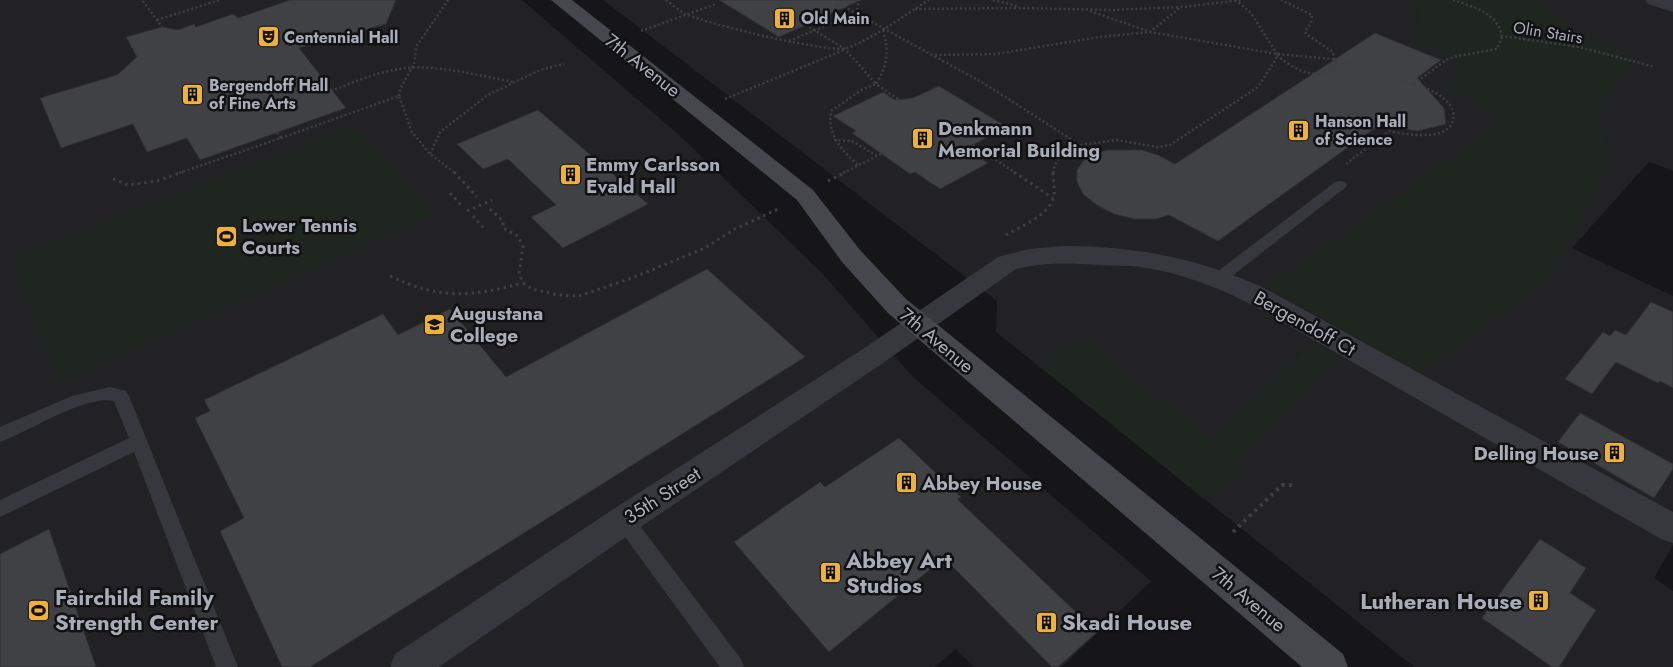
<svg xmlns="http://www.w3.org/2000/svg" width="1673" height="667" font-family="Jost,sans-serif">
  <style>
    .built { fill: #222225 }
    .green { fill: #1e261f }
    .building { fill: #404145; stroke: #303034 }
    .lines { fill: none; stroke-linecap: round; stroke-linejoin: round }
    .path-far2 { stroke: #3d3f44; stroke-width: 2.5; stroke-dasharray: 2 2.5; stroke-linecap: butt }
    .path-far1 { stroke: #3d3f44; stroke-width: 3; stroke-dasharray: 2.5 4; stroke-linecap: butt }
    .path { stroke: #3d3f44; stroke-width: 4; stroke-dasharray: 3 4.5; stroke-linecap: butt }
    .lane { fill: #37383d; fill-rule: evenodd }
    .street { fill: #37383d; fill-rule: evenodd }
    .secondary { fill: #45474d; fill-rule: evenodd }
    .labels { text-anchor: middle; stroke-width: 5; stroke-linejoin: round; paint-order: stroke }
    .far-poi-label { font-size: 16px; font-weight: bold; fill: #a8adb8; stroke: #111113; text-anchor: start }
    .far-street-label { font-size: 16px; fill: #a8adb8; stroke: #111113 }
    .street-label { font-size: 19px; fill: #a8adb8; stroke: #111113 }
    .poi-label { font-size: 19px; font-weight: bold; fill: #a8adb8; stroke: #111113; text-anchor: start }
    .near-poi-label { font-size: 22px; font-weight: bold; fill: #a8adb8; stroke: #111113; text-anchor: start }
  </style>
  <rect width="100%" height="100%" fill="#161618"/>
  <g class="built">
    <polygon points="0,0 522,0 679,135 822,273 912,376 1151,581 1062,667 974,667 956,649 935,667 0,667"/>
    <polygon points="603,0 1673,0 1673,171 1649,162 1572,248 1673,296 1673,545 1654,578 1673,591 1673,667 1414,667 996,332 997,301"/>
  </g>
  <g class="green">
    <polygon points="1412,0 1541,0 1569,28 1637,57 1596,110 1608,160 1546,280 1421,373 1267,287 1506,120 1449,86 1458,60 1417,40 1418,10"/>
    <polygon points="354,125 434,215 60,382 11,257"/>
    <polygon points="1089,341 1110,364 1214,440 1312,343 1336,357 1238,461 1233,480 1204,499 1048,373 1057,350"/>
  </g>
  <g class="building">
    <polygon points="290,0 396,0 386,24 299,48 346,108 200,160 187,138 147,152 133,124 61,148 40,98 117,75 137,57 126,37 162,27 178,30 194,24 196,27 233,14 238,18"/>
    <polygon points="719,0 861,0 779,37"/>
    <polygon points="1375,33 1441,60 1417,78 1444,108 1446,124 1418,131 1379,125 1218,241 1169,215 1156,219 1135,219 1114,214 1097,205 1083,194 1077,182 1077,170 1083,161 1093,154 1108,150 1142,150 1158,155 1175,164"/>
    <polygon points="939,86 1007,127 965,149 988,163 940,189 915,172 910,174 852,133 856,131 833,116 883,92 895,100 913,98"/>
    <polygon points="538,110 648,204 563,248 531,217 556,205 508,159 483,169 457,144"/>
    <polygon points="707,269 805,357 310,667 282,667 220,531 244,518 195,418 210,411 204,400 383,314 398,335 450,309 506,377"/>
    <polygon points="1651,302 1673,312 1673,388 1660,381 1658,383 1616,362 1592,394 1565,379 1603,332 1610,336 1615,330 1626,335"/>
    <polygon points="1580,413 1673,464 1673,469 1654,498 1558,442"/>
    <polygon points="899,438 961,497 957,499 1097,632 1058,667 1052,667 944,558 829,652 734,542 820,482 825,487"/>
    <polygon points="49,529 96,667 0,667 0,554"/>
    <polygon points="1540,539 1586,568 1570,593 1596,610 1559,667 1552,667 1482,618"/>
  </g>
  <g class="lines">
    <g class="path-far2">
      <path d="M 666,0 C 673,5 680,12 688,15 C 708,24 831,54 847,48 C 876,37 903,16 929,0"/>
      <polyline points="832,0 985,84 1080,145 1117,140 1157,147 1170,145 1258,87 1276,59 1277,54 1251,13 1236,0"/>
      <polyline points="993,0 1017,6"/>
      <path d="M 1453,0 C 1473,7 1497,12 1502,36 L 1579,47 L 1655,67"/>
      <polyline points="143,1 162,27"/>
      <polyline points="915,9 1022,8 1111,10 1182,7 1242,0"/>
      <polyline points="1090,11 1150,32 1277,54 1333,59 1357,66"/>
      <polyline points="856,14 859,0"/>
      <polyline points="157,20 220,0"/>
      <path d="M 809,27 L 845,49 L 876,84 L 863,89 L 831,111 C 827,135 842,151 859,166"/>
      <path d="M 883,30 C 889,51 888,65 876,84 L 901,101"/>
      <polyline points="641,31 716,4"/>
      <polyline points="789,41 855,14"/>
      <polyline points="935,55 996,54 1099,37 1150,32 1181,7"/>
      <path d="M 1277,55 C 1291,68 1318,83 1335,67 L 1333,52 L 1306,34 L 1305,31 L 1311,23 L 1312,15 L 1281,0"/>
      <polyline points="1414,84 1446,60 1457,56 1497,49 1502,37"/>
      <path d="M 331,91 C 350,84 369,75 389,71 C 429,61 474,75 514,82"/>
      <polyline points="399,96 400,89 414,64 416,47 448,0"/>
      <polyline points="725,99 844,50"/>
      <polyline points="281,138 399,96 412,132 430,154 455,173"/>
      <polyline points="834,140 852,141 877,156"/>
      <polyline points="973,145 1016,173"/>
      <polyline points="430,154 440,132 488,95 540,70 564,64"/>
      <path d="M 1346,164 L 1389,131 C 1408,135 1459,144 1453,110 C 1444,92 1419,85 1401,81"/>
      <polyline points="179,173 281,138 277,133"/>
      <polyline points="843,173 881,154"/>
      <path d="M 1053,173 C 1055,158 1066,151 1079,145"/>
    </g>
    <g class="path-far1">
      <polyline points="454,172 477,197"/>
      <polyline points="1014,172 1053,198"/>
      <polyline points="113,179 128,185 157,181 183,172"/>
      <polyline points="828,181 846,172"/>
      <polyline points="450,193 462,206"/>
      <polyline points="490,209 503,221 503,228 518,236 523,247 519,274 523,283 532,289 558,295 579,296 632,278 705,248 733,230 778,209"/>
      <polyline points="467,211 492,200"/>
      <polyline points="473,216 486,231"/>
      <path d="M 1006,235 C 1021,226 1050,215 1054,196 C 1055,188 1053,180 1053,172"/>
      <path d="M 390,276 C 441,300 470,297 523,283"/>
    </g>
    <polyline class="path" points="1233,532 1282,485 1295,485"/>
    <g class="lane">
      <polygon points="1340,181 1345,182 1347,185 1345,188 1223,283 1218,284 1213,283 1210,279 1213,275 1335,182"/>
      <path d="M 110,387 L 126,391 L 129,396 L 238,667 L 216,667 L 134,452 L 0,517 L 0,500 L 129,438 L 114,401 C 84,395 29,432 0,442 L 0,427 L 72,396 Z"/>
      <polygon points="624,512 631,514 741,659 744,667 720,667 617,526 614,520 617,514"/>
    </g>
    <g class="street">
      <polygon points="1645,0 1673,0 1673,12 1648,4"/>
      <path d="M 1063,246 C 1135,246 1198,258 1264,288 L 1673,512 L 1673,543 L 1661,539 L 1260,309 C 1222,289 1183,273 1141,267 C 1127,265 1113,266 1099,265 C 1071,263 1044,262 1016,269 L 883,363 L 636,530 L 439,667 L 390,667 L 395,654 L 612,510 L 863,349 L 998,257 L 1029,249 Z"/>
    </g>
    <polygon class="secondary" points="551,0 572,0 813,190 860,250 906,299 1343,654 1348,667 1302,667 888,313 842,262 797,200"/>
  </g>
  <defs>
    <symbol id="building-square" viewBox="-11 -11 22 22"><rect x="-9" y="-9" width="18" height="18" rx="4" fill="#f2b134" stroke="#111113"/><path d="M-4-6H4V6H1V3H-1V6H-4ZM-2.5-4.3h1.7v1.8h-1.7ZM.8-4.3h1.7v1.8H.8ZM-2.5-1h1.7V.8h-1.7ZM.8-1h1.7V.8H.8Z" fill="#111"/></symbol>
    <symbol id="theatre-square" viewBox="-11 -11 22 22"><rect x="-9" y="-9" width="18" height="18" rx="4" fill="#f2b134" stroke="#111113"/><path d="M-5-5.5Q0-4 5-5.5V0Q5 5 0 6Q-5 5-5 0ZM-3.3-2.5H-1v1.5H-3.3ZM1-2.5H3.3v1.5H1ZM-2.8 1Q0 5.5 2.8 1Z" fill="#111"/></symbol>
    <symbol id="stadium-square" viewBox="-11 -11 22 22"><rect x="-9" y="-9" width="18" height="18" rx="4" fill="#f2b134" stroke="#111113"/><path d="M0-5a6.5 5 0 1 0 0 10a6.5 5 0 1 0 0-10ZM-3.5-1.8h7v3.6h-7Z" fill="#111"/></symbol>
    <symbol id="university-square" viewBox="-11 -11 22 22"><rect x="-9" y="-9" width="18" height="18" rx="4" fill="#f2b134" stroke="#111113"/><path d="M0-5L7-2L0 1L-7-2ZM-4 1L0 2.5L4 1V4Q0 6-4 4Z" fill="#111"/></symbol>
  </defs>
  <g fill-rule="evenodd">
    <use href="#building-square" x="772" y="6" width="25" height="25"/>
    <use href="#theatre-square" x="256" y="24" width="25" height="25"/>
    <use href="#building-square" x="180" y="82" width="25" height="25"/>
    <use href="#building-square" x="1286" y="118" width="25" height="25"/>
    <use href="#building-square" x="910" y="126" width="25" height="25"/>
    <use href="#building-square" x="558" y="162" width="25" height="25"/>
    <use href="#stadium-square" x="214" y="224" width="25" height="25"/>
    <use href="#university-square" x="422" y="312" width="25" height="25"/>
    <use href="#building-square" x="1602" y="440" width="25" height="25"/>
    <use href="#building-square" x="894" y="470" width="25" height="25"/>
    <use href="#building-square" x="818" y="560" width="25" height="25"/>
    <use href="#building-square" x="1526" y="588" width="25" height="25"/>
    <use href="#stadium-square" x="26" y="598" width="25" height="25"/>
    <use href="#building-square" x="1034" y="610" width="25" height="25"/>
  </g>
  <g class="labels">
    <g class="far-poi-label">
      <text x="801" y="24">Old Main</text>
      <text x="284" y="43">Centennial Hall</text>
      <text x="209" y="91">Bergendoff Hall<tspan x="209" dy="18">of Fine Arts</tspan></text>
      <text x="1315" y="127">Hanson Hall<tspan x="1315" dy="18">of Science</tspan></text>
    </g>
    <g class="far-street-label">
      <text transform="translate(1548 32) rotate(9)" y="6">Olin Stairs</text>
    </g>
    <g class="street-label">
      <text transform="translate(643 65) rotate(38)" y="7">7th Avenue</text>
      <text transform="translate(1305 323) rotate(29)" y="7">Bergendoff Ct</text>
      <text transform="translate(937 340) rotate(40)" y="7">7th Avenue</text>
      <text transform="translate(662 495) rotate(-33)" y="7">35th Street</text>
      <text transform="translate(1249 599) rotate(40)" y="7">7th Avenue</text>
    </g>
    <g class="poi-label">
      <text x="938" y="135">Denkmann<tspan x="938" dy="22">Memorial Building</tspan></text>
      <text x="586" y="171">Emmy Carlsson<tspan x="586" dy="22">Evald Hall</tspan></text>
      <text x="242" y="232">Lower Tennis<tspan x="242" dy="22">Courts</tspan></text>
      <text x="450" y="320">Augustana<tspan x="450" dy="22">College</tspan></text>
      <text x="1599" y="460" text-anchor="end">Delling House</text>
      <text x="922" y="490">Abbey House</text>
    </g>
    <g class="near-poi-label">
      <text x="846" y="568">Abbey Art<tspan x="846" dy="25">Studios</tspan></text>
      <text x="55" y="605">Fairchild Family<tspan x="55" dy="25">Strength Center</tspan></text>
      <text x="1522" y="609" text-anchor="end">Lutheran House</text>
      <text x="1062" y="630">Skadi House</text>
    </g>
  </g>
</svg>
